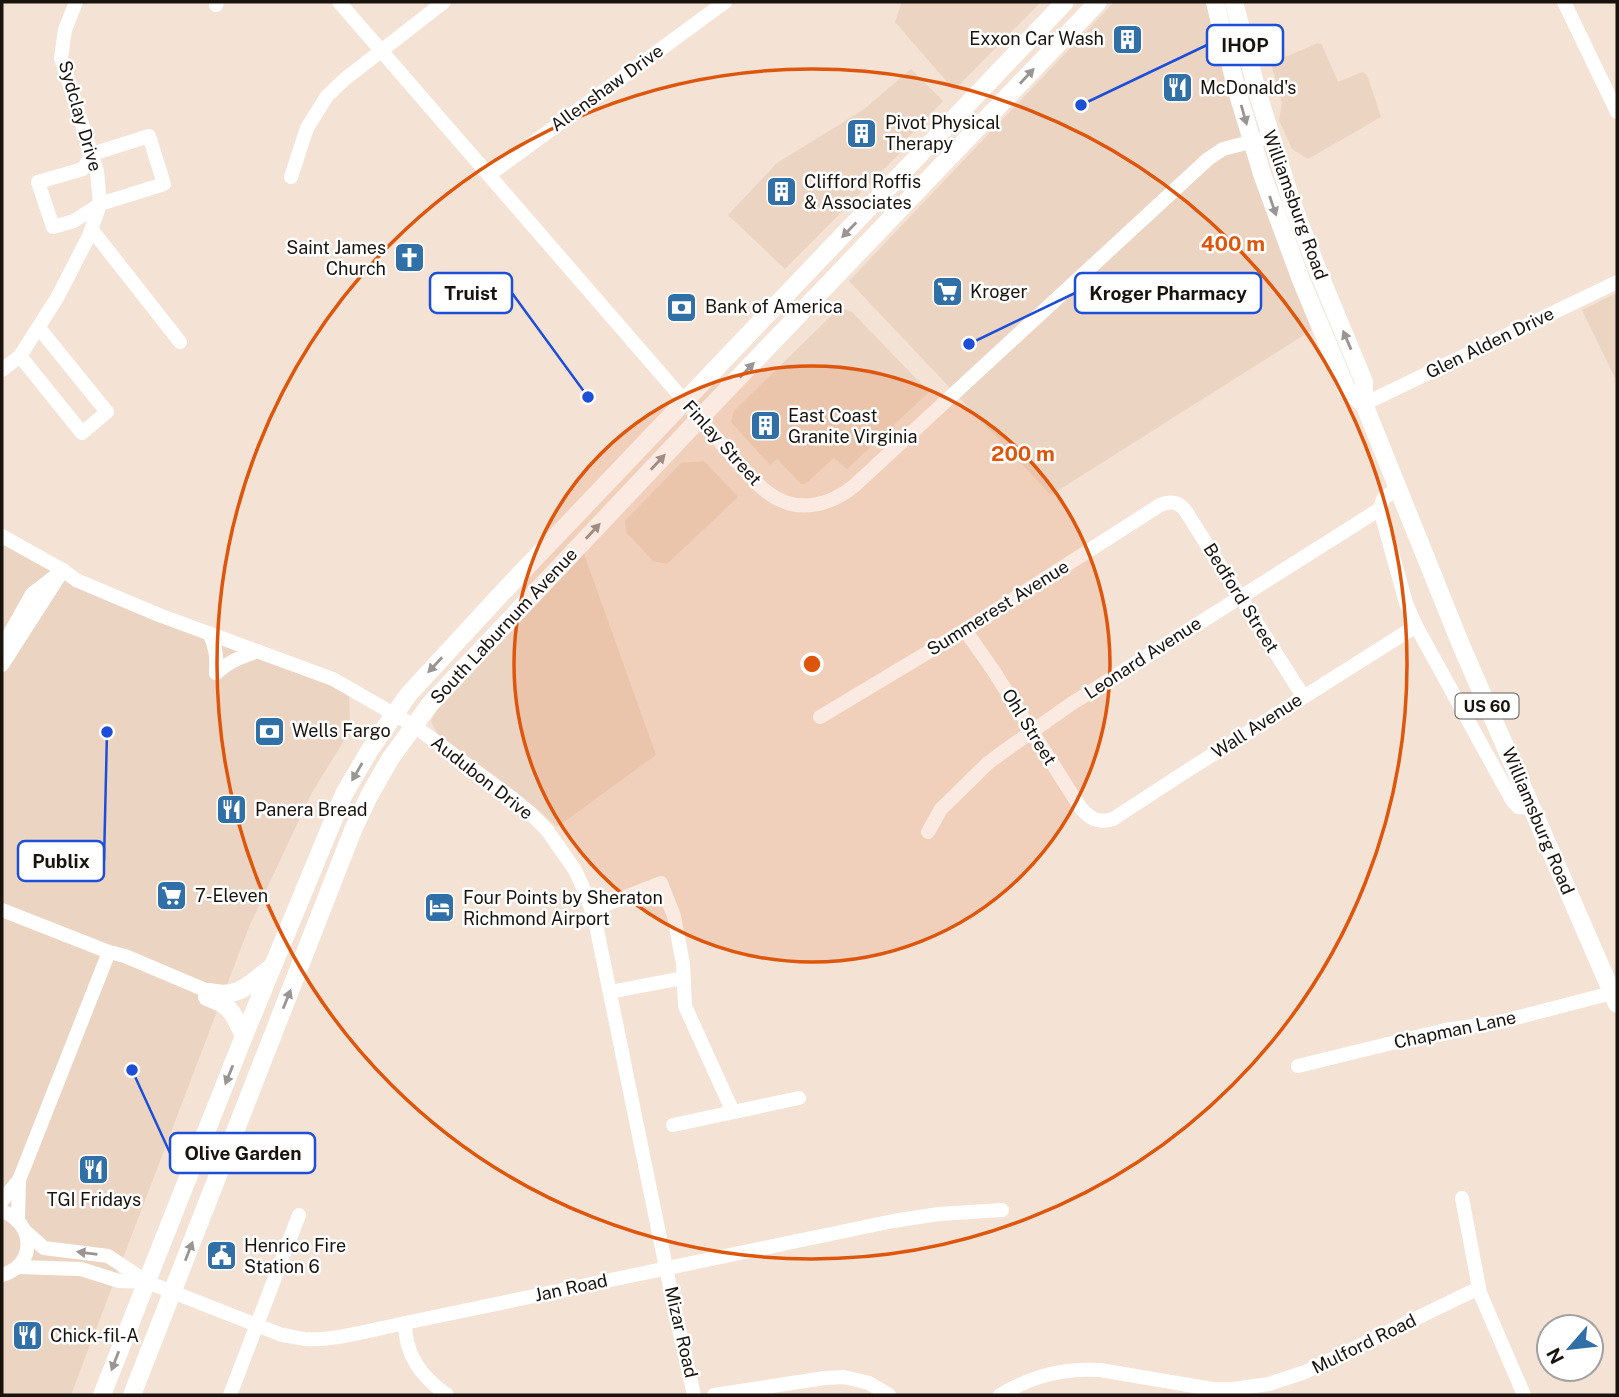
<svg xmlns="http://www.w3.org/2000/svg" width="1619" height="1397" font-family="'Public Sans',sans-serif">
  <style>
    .built { fill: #ecd4c2 }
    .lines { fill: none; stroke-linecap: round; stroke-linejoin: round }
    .minor { stroke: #fff; stroke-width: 14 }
    .major { stroke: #fff; stroke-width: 18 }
    .oneway { fill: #989593 }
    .ring { fill: none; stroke: #de560c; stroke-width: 3.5 }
    .labels { text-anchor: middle; stroke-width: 5; stroke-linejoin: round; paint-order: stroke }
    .shield { fill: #fff; stroke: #5e5a56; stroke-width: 2 }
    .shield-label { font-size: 16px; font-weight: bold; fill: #19130e }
    .poi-label { font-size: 18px; fill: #19130e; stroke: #fff; text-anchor: start }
    .street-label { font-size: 18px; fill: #19130e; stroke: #fff }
    .centre { fill: #de560c; stroke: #fff; stroke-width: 3.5 }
    .ring-label { font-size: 21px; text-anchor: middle; font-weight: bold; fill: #de560c; stroke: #fff; stroke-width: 5; stroke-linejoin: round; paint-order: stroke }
    .leader { fill: none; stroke: #1d4ed8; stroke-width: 2.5 }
    .callout-dot { fill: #1d4ed8; stroke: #fff; stroke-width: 2.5 }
    .callout { fill: #fff; stroke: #1d4ed8; stroke-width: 2.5 }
    .callout-label { font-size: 19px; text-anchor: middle; font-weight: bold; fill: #19130e }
  </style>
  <rect width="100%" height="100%" fill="#f4e2d4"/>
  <g class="built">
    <polygon points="903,2 1041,2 954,90 895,22 901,4"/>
    <polygon points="1114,2 1208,2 1323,323 1051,495 849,281"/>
    <polygon points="1318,43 1322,45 1338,82 1362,72 1367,75 1381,117 1308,159 1292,149 1279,120 1282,103 1271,63"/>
    <polygon points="911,69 943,101 897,149 901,152 785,269 728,215 777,163 863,110"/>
    <polygon points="1617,293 1617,382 1582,310"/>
    <polygon points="844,309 852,312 929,392 847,469 834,458 805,484 801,484 777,459 770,465 731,422 732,417 734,411 836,311"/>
    <polygon points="704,461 738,497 667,564 653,561 626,532 625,521 681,463"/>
    <polygon points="2,536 63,570 349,687 350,731 311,794 249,927 71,1395 2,1395"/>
    <polygon points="584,554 656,755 557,827 537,809 437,733 431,721 436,711"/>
  </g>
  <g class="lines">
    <g class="minor">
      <path d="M 339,2 L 739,464 C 748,473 756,484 767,492 C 795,514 828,507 854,486 L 1208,159 L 1223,149 L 1262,139"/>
      <polyline points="1564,2 1617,112"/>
      <polyline points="216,5 217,2"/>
      <polygon points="149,136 164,184 100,204 74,221 53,227 38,182 83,169 92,154"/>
      <polyline points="489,175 725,2"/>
      <polyline points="291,177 307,128 327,96 345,79 444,2"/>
      <polyline points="92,230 180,342"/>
      <polyline points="20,356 82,433 107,412 39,328"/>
      <polyline points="2,370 20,356 57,298 89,236 100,204 97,171 61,58 65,30 76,2"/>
      <polyline points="1364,404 1617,282"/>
      <polyline points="1397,488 1383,499 1380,509 1406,603 1416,626 1512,800 1518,807 1532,808"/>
      <polyline points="2,536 63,570 76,580 159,615 333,679 413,725 512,798 529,812 547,830 575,870 586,894 595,920 673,1302 694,1395"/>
      <path d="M 965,630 L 993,670 L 1080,807 C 1089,818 1098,824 1113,819 L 1182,774 L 1416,626"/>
      <path d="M 209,633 C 216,647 217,657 216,673"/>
      <polyline points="2,651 4,644 32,594 54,577"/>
      <polyline points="2,665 63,570"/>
      <path d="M 216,673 C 229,661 242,657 258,651"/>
      <path d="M 820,717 L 965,630 L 1160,505 C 1170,501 1177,501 1185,510 L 1303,696"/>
      <polyline points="928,832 941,809 988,763 1014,744 1071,704 1380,509"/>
      <polyline points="2,910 109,952 125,956 210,992"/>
      <polyline points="592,910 661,883 674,916 683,964 685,1006 733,1112"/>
      <polyline points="610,992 683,978"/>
      <polyline points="1298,1066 1445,1030 1500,1022 1612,993"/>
      <polyline points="673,1125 799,1098"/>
      <polyline points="1462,1198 1480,1293 1524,1395"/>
      <polyline points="2,1201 19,1180 109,952"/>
      <path d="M 2,1211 C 35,1223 37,1265 2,1275"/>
      <polyline points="18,1220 19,1180"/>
      <path d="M 25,1231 L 44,1248 L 108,1256 L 147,1282 L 282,1335 C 290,1336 297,1338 305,1339 C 334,1341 375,1329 405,1323 L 893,1221 L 939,1214 L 1002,1210"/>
      <polyline points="18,1267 81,1269 119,1281 145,1282"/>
      <path d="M 405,1323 C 405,1356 422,1377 447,1395"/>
      <polyline points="230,1395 299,1215"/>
      <polyline points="714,1395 825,1378 844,1377 869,1383 889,1395"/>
      <path d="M 1000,1395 C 1032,1376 1062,1368 1100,1370 L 1212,1389 L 1233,1389 L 1269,1384 L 1305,1372 L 1479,1288"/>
    </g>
    <g class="major">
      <polyline points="1215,2 1237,91 1263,177 1301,280 1347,390 1364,404"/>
      <polyline points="1234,2 1257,91 1292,203 1318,271 1364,382 1364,404 1461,645 1617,1004"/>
      <path d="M 210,992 C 240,999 250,983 273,966"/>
      <path d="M 207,997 C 232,1006 233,1013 244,1036"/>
      <polyline points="102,1395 244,1036 344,794 371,748 408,695 501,594 1065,2"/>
      <polyline points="132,1395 353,830 369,796 390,759 430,704 699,419 1098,2"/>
    </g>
  </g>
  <defs><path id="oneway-solid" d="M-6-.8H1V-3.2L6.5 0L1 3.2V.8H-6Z" transform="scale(1.75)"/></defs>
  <g class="oneway">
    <use href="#oneway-solid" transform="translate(1027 76) rotate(-47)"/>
    <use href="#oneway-solid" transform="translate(1244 115) rotate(74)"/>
    <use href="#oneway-solid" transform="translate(1273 206) rotate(71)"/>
    <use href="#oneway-solid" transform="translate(849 230) rotate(134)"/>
    <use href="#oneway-solid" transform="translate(1347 340) rotate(-113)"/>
    <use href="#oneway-solid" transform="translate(747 370) rotate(-46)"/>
    <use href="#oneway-solid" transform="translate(658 462) rotate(-47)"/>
    <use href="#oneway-solid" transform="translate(593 531) rotate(-47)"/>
    <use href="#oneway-solid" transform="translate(435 665) rotate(133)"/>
    <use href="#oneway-solid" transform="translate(357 772) rotate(120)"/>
    <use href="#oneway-solid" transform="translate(287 999) rotate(-68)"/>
    <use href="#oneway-solid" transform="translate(229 1075) rotate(112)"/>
    <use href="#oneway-solid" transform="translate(189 1251) rotate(-69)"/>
    <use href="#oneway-solid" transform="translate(87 1253) rotate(-173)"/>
    <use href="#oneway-solid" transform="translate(115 1361) rotate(111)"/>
  </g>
  <circle cx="812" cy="664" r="298" fill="#de560c" fill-opacity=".12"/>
  <g class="ring">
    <circle cx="812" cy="664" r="298"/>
    <circle cx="812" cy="664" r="595"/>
  </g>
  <defs>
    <symbol id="building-square" viewBox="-11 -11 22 22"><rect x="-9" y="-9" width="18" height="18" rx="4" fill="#3170a7" stroke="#fff"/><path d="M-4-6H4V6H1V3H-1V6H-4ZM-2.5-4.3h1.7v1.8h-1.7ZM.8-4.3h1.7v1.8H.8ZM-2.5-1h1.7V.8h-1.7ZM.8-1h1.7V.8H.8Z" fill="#fff"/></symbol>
    <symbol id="restaurant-square" viewBox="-11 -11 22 22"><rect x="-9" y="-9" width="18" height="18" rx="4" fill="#3170a7" stroke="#fff"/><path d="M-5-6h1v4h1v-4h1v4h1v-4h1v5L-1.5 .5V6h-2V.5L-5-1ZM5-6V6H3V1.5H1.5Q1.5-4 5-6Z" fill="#fff"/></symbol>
    <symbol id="church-square" viewBox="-11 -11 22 22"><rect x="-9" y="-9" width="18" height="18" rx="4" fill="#3170a7" stroke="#fff"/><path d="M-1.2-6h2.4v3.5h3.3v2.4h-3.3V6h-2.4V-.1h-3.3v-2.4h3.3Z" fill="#fff"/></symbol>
    <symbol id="supermarket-square" viewBox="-11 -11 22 22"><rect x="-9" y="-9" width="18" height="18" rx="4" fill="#3170a7" stroke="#fff"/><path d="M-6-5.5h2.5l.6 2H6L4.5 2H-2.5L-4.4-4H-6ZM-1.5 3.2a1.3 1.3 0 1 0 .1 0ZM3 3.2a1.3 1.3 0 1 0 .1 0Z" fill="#fff"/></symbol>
    <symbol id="bank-square" viewBox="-11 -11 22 22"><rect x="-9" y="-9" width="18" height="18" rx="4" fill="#3170a7" stroke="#fff"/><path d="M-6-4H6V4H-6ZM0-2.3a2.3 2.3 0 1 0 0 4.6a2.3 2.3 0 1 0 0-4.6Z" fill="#fff"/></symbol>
    <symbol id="hotel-square" viewBox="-11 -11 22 22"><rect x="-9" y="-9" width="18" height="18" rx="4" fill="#3170a7" stroke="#fff"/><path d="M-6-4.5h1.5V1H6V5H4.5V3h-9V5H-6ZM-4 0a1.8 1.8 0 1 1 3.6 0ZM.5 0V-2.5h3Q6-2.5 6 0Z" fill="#fff"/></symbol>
    <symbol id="civic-square" viewBox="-11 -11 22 22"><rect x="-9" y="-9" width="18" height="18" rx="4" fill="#3170a7" stroke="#fff"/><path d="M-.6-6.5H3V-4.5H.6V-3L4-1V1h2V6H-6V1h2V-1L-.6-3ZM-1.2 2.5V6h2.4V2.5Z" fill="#fff"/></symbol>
  </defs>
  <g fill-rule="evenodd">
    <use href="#building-square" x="1110" y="22" width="35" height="35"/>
    <use href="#restaurant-square" x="1160" y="70" width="35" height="35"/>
    <use href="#building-square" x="844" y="116" width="35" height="35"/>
    <use href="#building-square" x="764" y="174" width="35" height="35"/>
    <use href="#church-square" x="392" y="240" width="35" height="35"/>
    <use href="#supermarket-square" x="930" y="274" width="35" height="35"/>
    <use href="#bank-square" x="664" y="290" width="35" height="35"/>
    <use href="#building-square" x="748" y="408" width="35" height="35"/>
    <use href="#bank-square" x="252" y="714" width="35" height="35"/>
    <use href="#restaurant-square" x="214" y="792" width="35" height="35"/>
    <use href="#supermarket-square" x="154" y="878" width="35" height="35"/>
    <use href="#hotel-square" x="422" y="890" width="35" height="35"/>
    <use href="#restaurant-square" x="76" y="1152" width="35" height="35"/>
    <use href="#civic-square" x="204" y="1238" width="35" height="35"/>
    <use href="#restaurant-square" x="10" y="1318" width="35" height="35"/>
  </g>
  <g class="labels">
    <rect class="shield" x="1455.5" y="693.5" width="63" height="25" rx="5"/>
    <g class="shield-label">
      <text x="1487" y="712">US 60</text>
    </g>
    <g class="poi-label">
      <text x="1104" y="45" text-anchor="end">Exxon Car Wash</text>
      <text x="1200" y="94">McDonald's</text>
      <text x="885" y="129">Pivot Physical<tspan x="885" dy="21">Therapy</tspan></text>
      <text x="804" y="188">Clifford Roffis<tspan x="804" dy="21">&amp; Associates</tspan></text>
      <text x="386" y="254" text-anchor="end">Saint James<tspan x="386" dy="21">Church</tspan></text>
      <text x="970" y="298">Kroger</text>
      <text x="705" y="313">Bank of America</text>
      <text x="788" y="422">East Coast<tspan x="788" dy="21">Granite Virginia</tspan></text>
      <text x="292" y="737">Wells Fargo</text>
      <text x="255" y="816">Panera Bread</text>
      <text x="195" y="902">7-Eleven</text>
      <text x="463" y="904">Four Points by Sheraton<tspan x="463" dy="21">Richmond Airport</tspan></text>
      <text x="94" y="1206" text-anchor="middle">TGI Fridays</text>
      <text x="244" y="1252">Henrico Fire<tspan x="244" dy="21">Station 6</tspan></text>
      <text x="50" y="1342">Chick-fil-A</text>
    </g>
    <g class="street-label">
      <text transform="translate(607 88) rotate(-36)" y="6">Allenshaw Drive</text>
      <text transform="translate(80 116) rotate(74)" y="6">Sydclay Drive</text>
      <text transform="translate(1295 205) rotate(70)" y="6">Williamsburg Road</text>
      <text transform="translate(1490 343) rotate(-26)" y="6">Glen Alden Drive</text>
      <text transform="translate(722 443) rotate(48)" y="6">Finlay Street</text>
      <text transform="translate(1241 598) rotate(58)" y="6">Bedford Street</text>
      <text transform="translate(998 608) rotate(-32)" y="6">Summerest Avenue</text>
      <text transform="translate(504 626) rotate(-47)" y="6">South Laburnum Avenue</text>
      <text transform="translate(1143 658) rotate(-33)" y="6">Leonard Avenue</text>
      <text transform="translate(1257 726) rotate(-33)" y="6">Wall Avenue</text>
      <text transform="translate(1029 727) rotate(58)" y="6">Ohl Street</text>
      <text transform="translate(482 778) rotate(38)" y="6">Audubon Drive</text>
      <text transform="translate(1538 821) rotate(67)" y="6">Williamsburg Road</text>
      <text transform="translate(1455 1030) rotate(-12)" y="6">Chapman Lane</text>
      <text transform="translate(571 1288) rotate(-12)" y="6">Jan Road</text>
      <text transform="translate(681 1332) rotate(77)" y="6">Mizar Road</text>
      <text transform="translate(1364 1344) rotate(-26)" y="6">Mulford Road</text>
    </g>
  </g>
  <circle cx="812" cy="664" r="10" class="centre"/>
  <g class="ring-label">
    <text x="1233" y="251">400 m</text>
    <text x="1023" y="461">200 m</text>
  </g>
  <path class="leader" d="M1081 105L1207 45M588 397L512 293M969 344L1075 293M107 732L104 861M132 1070L170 1153"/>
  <g class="callout-dot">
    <circle cx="1081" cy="105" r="7"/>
    <circle cx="588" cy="397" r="7"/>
    <circle cx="969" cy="344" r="7"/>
    <circle cx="107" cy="732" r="7"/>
    <circle cx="132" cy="1070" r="7"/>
  </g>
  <g class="callout">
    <rect x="1207" y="25" width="76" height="40" rx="7"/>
    <rect x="430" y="273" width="82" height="40" rx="7"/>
    <rect x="1075" y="273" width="186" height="40" rx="7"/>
    <rect x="18" y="841" width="86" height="40" rx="7"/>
    <rect x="170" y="1133" width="145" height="40" rx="7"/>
  </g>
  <g class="callout-label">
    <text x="1245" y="52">IHOP</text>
    <text x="471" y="300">Truist</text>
    <text x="1168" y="300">Kroger Pharmacy</text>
    <text x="61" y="868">Publix</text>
    <text x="243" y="1160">Olive Garden</text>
  </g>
  <rect width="1619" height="1397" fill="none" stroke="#19130e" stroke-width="7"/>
  <g transform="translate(1570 1348) rotate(242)"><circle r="33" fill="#ffffff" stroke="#a3a19f" stroke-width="2"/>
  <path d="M0-5L12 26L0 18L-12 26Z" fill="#3170a7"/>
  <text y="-10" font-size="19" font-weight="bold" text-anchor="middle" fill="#19130e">N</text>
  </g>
</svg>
